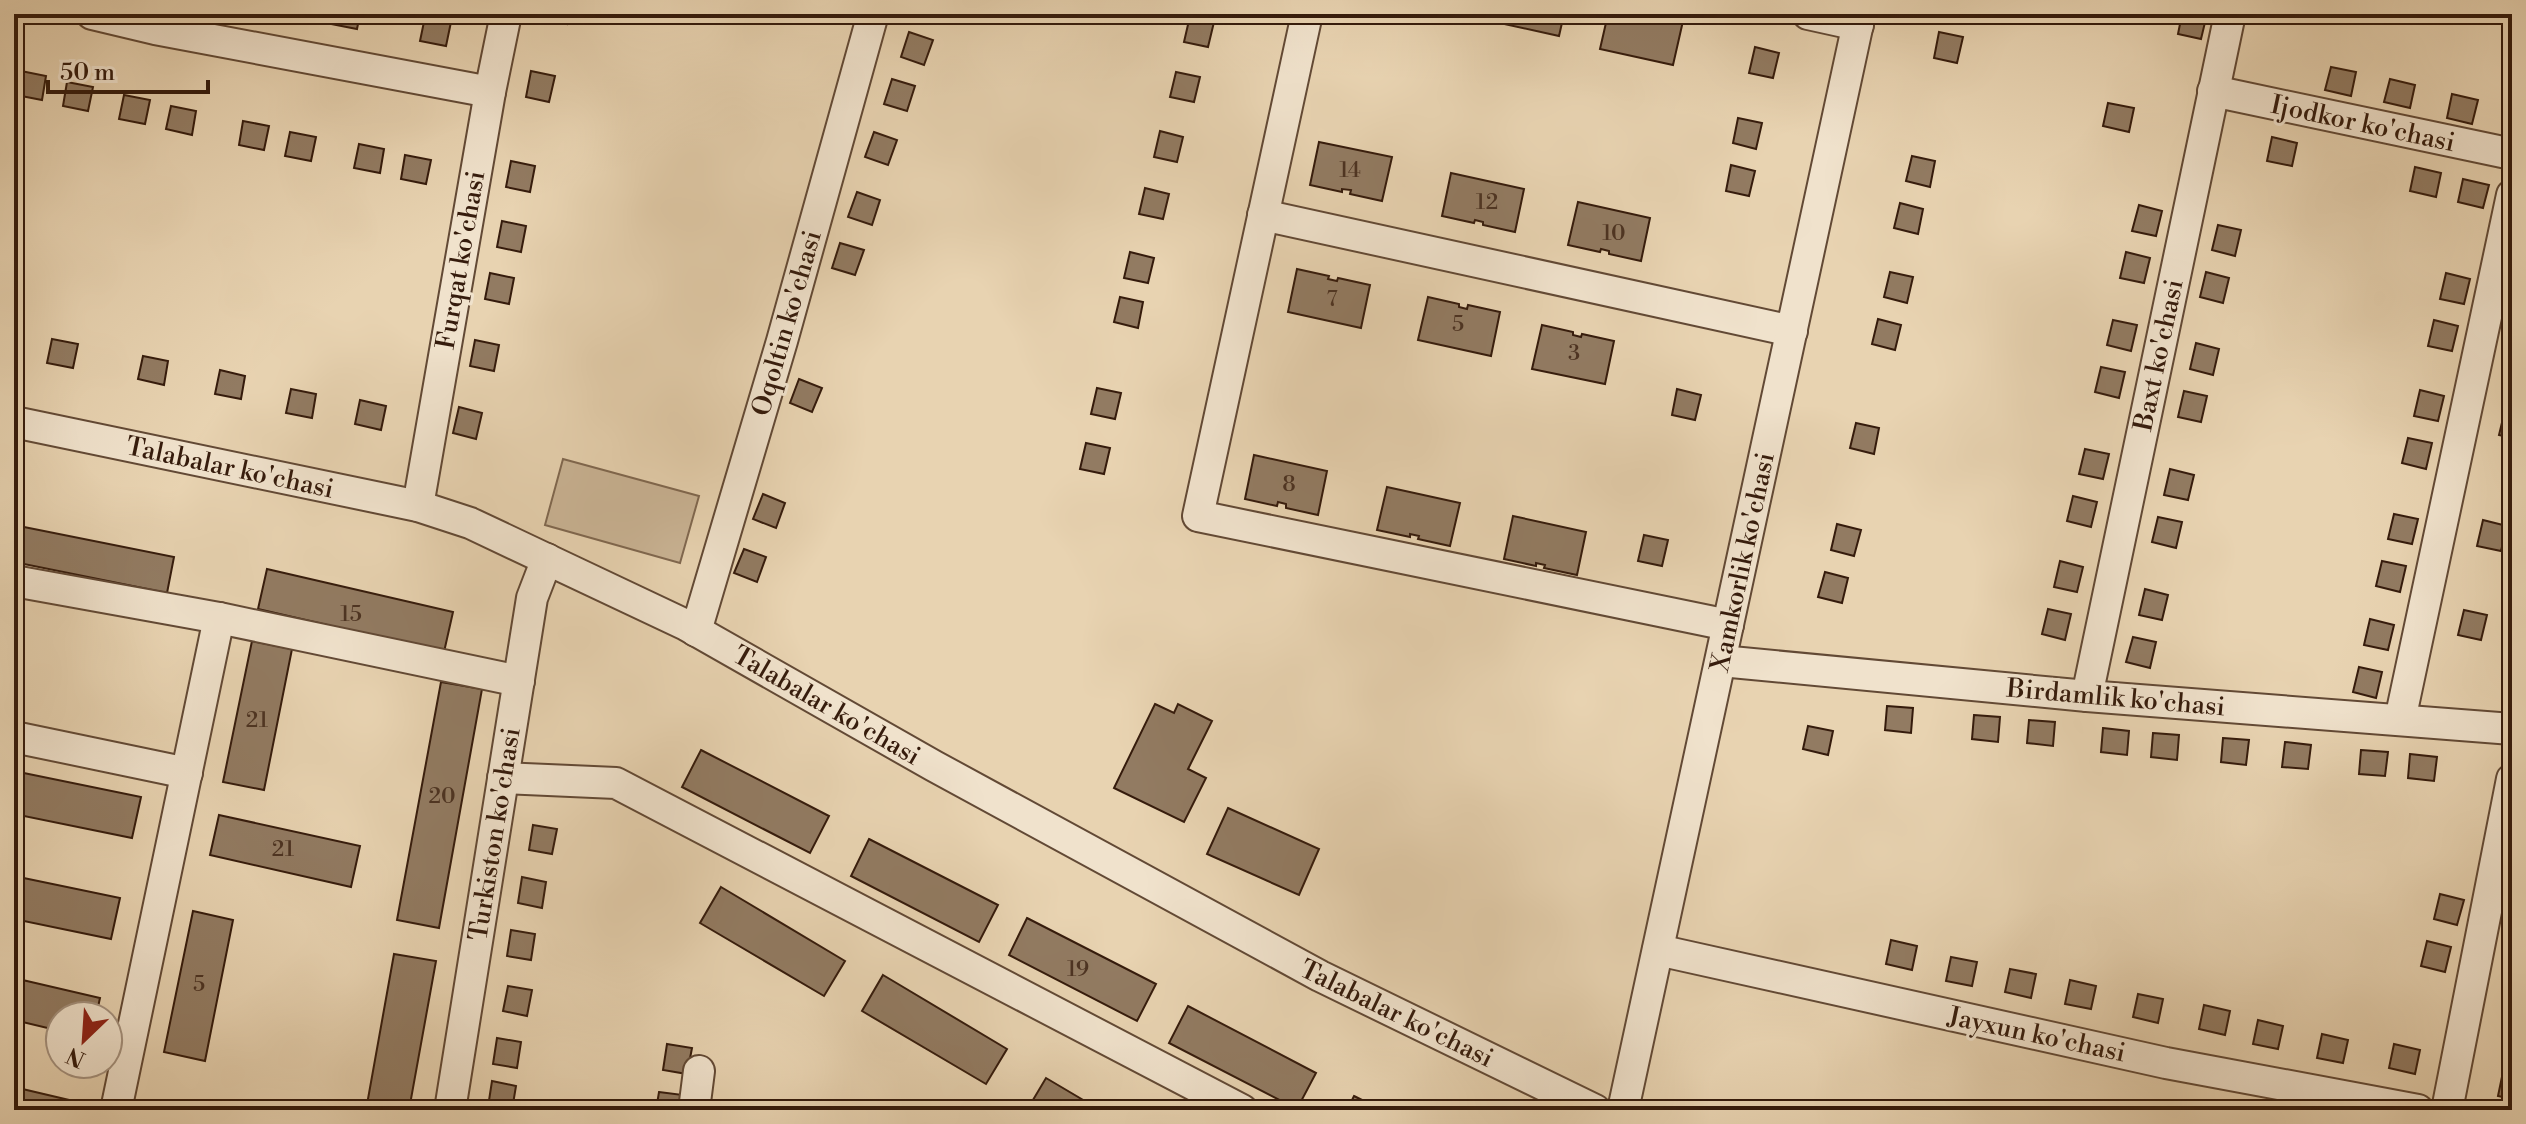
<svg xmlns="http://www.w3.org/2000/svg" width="2526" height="1124" font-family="'Libre Bodoni',serif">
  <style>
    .green { fill: #cab495; stroke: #806850; stroke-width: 2 }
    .building { fill: #927b62; stroke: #351b0c; stroke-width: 2 }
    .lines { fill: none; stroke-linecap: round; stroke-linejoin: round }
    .minor-casing { stroke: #624935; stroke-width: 34 }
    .minor { stroke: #f0e2cc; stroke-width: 30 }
    .labels { text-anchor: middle; stroke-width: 6; stroke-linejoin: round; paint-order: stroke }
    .number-label { font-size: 22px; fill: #4c3322 }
    .street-label { font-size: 26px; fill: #351b0c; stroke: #f0e2cc }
  </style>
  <rect width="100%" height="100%" fill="#e8d3b1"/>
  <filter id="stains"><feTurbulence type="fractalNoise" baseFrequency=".0025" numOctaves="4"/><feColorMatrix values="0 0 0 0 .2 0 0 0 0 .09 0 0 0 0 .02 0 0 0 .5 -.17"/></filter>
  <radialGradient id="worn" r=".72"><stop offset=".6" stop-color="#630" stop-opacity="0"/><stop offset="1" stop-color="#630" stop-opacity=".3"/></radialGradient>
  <polygon class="green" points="563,459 699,496 680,563 545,525"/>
  <g class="building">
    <polygon points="333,14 360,14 357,29 331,24"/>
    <polygon points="544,14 569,14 567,24 543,19"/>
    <polygon points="1488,14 1564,14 1559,36 1486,20"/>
    <polygon points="1608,14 1641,14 1649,17 1650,14 1683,21 1673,65 1600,49"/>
    <polygon points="2182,14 2207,14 2201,39 2178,34"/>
    <polygon points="1190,16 1214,22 1208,47 1184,42"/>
    <polygon points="425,17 451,22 446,46 420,41"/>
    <polygon points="909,32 933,40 924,65 901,57"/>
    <polygon points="1939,32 1963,37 1957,63 1934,58"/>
    <polygon points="1755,47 1779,53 1773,78 1749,73"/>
    <polygon points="2331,67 2356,72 2351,96 2325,90"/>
    <polygon points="21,71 46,76 42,100 16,95"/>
    <polygon points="531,71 555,76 549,102 526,97"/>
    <polygon points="1176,72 1200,77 1194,102 1170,97"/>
    <polygon points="892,79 915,86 907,111 884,104"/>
    <polygon points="2390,79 2415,85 2410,108 2384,102"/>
    <polygon points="67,82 93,87 88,111 63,106"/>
    <polygon points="2452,94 2478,100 2472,124 2447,118"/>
    <polygon points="124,95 150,100 145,124 119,119"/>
    <polygon points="2108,103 2134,108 2129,132 2103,126"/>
    <polygon points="171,106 196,111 192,135 166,129"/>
    <polygon points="1738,118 1762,123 1756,149 1733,143"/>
    <polygon points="243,121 269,126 264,150 239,145"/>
    <polygon points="1160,131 1183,137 1177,162 1154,157"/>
    <polygon points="290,132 316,137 311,161 285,156"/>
    <polygon points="874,132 897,140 888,165 865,157"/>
    <polygon points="2272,137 2297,143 2292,166 2267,161"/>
    <polygon points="1319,142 1392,157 1382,201 1350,194 1351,190 1342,189 1342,192 1310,185"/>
    <polygon points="359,144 384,149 380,173 354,168"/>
    <polygon points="405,155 431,160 426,184 401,179"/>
    <polygon points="1912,156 1935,161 1930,187 1906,181"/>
    <polygon points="511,161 535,166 530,192 506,187"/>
    <polygon points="1731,165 1755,171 1749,196 1726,191"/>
    <polygon points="2415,167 2441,173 2436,197 2410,191"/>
    <polygon points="1451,173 1524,189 1515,232 1483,225 1483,222 1475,220 1474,223 1442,216"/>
    <polygon points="2463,179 2489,185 2483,208 2458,202"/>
    <polygon points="1145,188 1169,194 1163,219 1139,214"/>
    <polygon points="857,192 880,200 872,225 848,217"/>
    <polygon points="1578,202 1650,218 1641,261 1609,254 1609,251 1601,249 1600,252 1568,245"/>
    <polygon points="1900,203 1923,209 1918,234 1894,228"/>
    <polygon points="2139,205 2162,211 2156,236 2132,231"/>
    <polygon points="502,221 526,226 521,252 497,247"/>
    <polygon points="2218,225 2241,230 2235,256 2212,250"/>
    <polygon points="840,243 864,250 855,275 832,268"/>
    <polygon points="1130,252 1154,258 1148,283 1124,278"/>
    <polygon points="2126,252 2150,258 2144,283 2120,278"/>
    <polygon points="1297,269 1329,276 1328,279 1337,281 1338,278 1370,285 1361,328 1288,312"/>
    <polygon points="1890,272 1913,277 1907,303 1884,297"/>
    <polygon points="2206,272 2229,278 2223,303 2200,297"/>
    <polygon points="490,273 514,278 509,304 485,299"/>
    <polygon points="2446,273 2470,279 2464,304 2440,299"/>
    <polygon points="1120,297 1143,302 1138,328 1114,322"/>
    <polygon points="1428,297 1459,304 1459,307 1467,309 1468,305 1500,312 1491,356 1418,340"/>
    <polygon points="1878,319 1901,325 1895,350 1872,344"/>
    <polygon points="2113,320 2137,325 2131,351 2107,345"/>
    <polygon points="2434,320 2458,326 2452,351 2428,346"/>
    <polygon points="1542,325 1573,332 1573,335 1581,337 1582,334 1614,341 1605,384 1532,369"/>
    <polygon points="52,339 78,344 73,368 47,363"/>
    <polygon points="475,340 499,345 494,371 470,366"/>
    <polygon points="2196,343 2219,349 2213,375 2190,369"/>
    <polygon points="143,356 168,361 164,385 138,379"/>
    <polygon points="2101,367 2125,372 2119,398 2095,392"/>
    <polygon points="220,370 245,376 241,399 215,394"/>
    <polygon points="799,379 822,388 812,412 790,403"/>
    <polygon points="1097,388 1121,393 1115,419 1091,414"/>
    <polygon points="291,389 316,394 312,418 286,413"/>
    <polygon points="1677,389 1701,395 1695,420 1672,415"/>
    <polygon points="2420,390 2444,396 2438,421 2414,416"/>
    <polygon points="2184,391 2207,396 2201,422 2178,417"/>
    <polygon points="360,400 386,406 381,430 355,424"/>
    <polygon points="459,407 482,413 476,439 453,433"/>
    <polygon points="2505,410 2512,411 2512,438 2499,435"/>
    <polygon points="1856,423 1879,428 1874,454 1850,448"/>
    <polygon points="2408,438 2432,443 2426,469 2402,463"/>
    <polygon points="1086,443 1110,448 1104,474 1080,469"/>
    <polygon points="2085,449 2109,454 2103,479 2079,474"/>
    <polygon points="1254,455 1327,471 1318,515 1286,508 1286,504 1278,502 1277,506 1245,499"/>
    <polygon points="2170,469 2194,475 2188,500 2164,495"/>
    <polygon points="1387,487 1460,503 1450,546 1418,539 1419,536 1410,534 1410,537 1377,530"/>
    <polygon points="763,494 785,503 776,528 753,519"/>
    <polygon points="2073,496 2097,502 2091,527 2067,521"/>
    <polygon points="2394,514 2418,519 2412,544 2388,539"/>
    <polygon points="1513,516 1586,532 1577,575 1544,568 1545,565 1536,563 1536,566 1504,559"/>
    <polygon points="2158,517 2182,522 2176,548 2152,542"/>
    <polygon points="2483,520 2507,526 2501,551 2477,546"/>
    <polygon points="1837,524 1861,530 1854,556 1831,550"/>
    <polygon points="14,525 174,557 167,593 14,562"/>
    <polygon points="1644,535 1668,540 1662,566 1638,561"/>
    <polygon points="744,549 766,557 757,582 734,573"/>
    <polygon points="2060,561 2083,567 2077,592 2054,587"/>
    <polygon points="2382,561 2406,566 2400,592 2376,586"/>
    <polygon points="267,569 453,612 444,652 258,609"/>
    <polygon points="1825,572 1848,578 1842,603 1818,597"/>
    <polygon points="2145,589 2168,595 2162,620 2139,615"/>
    <polygon points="2048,609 2071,614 2065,640 2042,634"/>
    <polygon points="2464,610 2487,615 2481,640 2458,635"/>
    <polygon points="2370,619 2394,625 2388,650 2364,645"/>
    <polygon points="2133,637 2156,642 2150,668 2126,662"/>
    <polygon points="252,641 292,649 264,790 223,782"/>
    <polygon points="2359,667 2382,672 2376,698 2353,692"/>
    <polygon points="441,682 482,689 439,928 397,920"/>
    <polygon points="1155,704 1174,713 1178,704 1212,721 1188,769 1206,778 1184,822 1114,788"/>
    <polygon points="1887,706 1913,708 1911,733 1885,730"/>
    <polygon points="1974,715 2000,717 1998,742 1972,739"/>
    <polygon points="2029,720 2055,722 2053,746 2027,743"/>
    <polygon points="1808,726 1833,731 1828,755 1803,749"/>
    <polygon points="2103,728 2129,731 2127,755 2101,752"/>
    <polygon points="2153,733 2179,735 2177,760 2151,757"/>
    <polygon points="2223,738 2249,740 2246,765 2221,762"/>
    <polygon points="2285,742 2311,745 2308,769 2282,767"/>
    <polygon points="701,750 829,816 810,853 682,787"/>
    <polygon points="2361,750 2388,752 2385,776 2359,774"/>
    <polygon points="2410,754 2437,757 2434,781 2408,778"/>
    <polygon points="14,771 141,797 132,838 14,814"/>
    <polygon points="1228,808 1319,849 1299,895 1207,854"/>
    <polygon points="219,815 360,846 351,887 210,855"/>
    <polygon points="533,825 557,829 552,854 529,850"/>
    <polygon points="869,839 998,905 979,942 851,876"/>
    <polygon points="14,876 120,898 111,939 14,919"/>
    <polygon points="522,877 546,882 542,908 518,903"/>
    <polygon points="721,887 845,961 824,996 700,923"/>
    <polygon points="2440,894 2464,900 2457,925 2434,919"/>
    <polygon points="193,911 233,920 205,1061 164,1052"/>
    <polygon points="1027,918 1156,984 1137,1021 1009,955"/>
    <polygon points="511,930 535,934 531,960 507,956"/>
    <polygon points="1891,940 1917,946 1912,970 1886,964"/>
    <polygon points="2427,941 2451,947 2445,972 2421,966"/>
    <polygon points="394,954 436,961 409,1110 366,1110"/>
    <polygon points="1951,957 1977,962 1972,986 1946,981"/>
    <polygon points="2010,969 2036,974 2031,998 2005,992"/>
    <polygon points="883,975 1007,1049 986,1084 862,1011"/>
    <polygon points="14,978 100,998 96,1016 60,1016 60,1031 14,1020"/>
    <polygon points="2070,980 2096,986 2091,1009 2065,1004"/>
    <polygon points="508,986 532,990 527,1016 503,1011"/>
    <polygon points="2138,994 2163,999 2158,1023 2133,1017"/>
    <polygon points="2204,1005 2230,1011 2225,1035 2199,1029"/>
    <polygon points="1188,1006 1316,1073 1297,1109 1169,1043"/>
    <polygon points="2258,1020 2283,1026 2278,1049 2253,1044"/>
    <polygon points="2322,1034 2348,1040 2343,1063 2317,1058"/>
    <polygon points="497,1038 521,1042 517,1068 493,1064"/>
    <polygon points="667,1044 692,1048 687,1074 663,1070"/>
    <polygon points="2394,1044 2420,1050 2415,1074 2389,1068"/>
    <polygon points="2503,1072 2512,1074 2512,1099 2498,1096"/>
    <polygon points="1046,1078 1100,1110 1027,1110"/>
    <polygon points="492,1081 516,1086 512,1110 488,1107"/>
    <polygon points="14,1087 82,1103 80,1110 14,1110"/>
    <polygon points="659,1092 683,1095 680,1110 656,1110"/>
    <polygon points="1354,1096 1382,1110 1347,1110"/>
  </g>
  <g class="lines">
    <defs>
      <g id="minor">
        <polyline points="92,14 155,29 490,92"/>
        <polyline points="1307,14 1198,516 1728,625"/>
        <polyline points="1808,14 1858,25"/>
        <polyline points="2213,91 2512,154"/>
        <polyline points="1263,215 1792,331"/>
        <polyline points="14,422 418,506 470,523 686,625 934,766 1320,976 1595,1110"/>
        <polyline points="418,506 490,92 506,14"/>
        <polyline points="14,581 219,618 519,681"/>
        <polyline points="696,631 782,341 873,14"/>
        <polyline points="1721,661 2087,696 2512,729"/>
        <polyline points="2087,696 2230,14"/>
        <polyline points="2400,720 2512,195"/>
        <polyline points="14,737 187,773"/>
        <polyline points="503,778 616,783 1242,1110"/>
        <polyline points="1658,950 2166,1063 2418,1110"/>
        <polyline points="116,1110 219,618"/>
        <polyline points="450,1110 532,598 547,559"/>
        <polyline points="694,1110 699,1071"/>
        <polyline points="1623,1110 1860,14"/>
        <polyline points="2447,1110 2512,779"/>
      </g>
    </defs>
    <use href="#minor" class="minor-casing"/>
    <use href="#minor" class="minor"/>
  </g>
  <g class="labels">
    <g class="number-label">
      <text x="1350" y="177">14</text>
      <text x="1487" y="209">12</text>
      <text x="1614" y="240">10</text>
      <text x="1332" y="306">7</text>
      <text x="1458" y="331">5</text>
      <text x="1574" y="360">3</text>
      <text x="1289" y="491">8</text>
      <text x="351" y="621">15</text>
      <text x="257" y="727">21</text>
      <text x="442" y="803">20</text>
      <text x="283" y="856">21</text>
      <text x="1078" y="976">19</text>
      <text x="199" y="991">5</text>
    </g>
    <g class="street-label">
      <text transform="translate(2363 123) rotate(12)" y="9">Ijodkor ko'chasi</text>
      <text transform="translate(460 260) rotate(-80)" y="9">Furqat ko'chasi</text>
      <text transform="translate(786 323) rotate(-74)" y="9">Oqoltin ko'chasi</text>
      <text transform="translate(2158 355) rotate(-78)" y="9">Baxt ko'chasi</text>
      <text transform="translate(230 467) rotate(12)" y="9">Talabalar ko'chasi</text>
      <text transform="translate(1742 562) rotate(-78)" y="9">Xamkorlik ko'chasi</text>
      <text transform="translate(2116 697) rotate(5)" y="9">Birdamlik ko'chasi</text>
      <text transform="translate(827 705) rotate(30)" y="9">Talabalar ko'chasi</text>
      <text transform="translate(494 834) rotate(-81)" y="9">Turkiston ko'chasi</text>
      <text transform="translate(1397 1013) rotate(26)" y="9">Talabalar ko'chasi</text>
      <text transform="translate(2037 1034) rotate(12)" y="9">Jayxun ko'chasi</text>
    </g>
  </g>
  <rect width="2526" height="1124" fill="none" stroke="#e8d3b1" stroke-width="48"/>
  <rect x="16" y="16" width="2494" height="1092" fill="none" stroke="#351b0c" stroke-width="4"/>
  <rect x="24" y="24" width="2478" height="1076" fill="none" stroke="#351b0c" stroke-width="2"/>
  <g transform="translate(84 1040) rotate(205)"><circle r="38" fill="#f0e2cc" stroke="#a5927f" stroke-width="2"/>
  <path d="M0-6L14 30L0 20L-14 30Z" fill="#8f2418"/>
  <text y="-12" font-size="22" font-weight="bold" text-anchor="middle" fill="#351b0c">N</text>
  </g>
  <path d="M48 80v12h160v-12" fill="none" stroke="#351b0c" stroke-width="4"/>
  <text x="60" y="80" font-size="24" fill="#351b0c" stroke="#f0e2cc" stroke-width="6" paint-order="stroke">50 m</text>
  <rect width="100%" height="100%" filter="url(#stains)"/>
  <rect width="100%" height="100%" fill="url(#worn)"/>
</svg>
